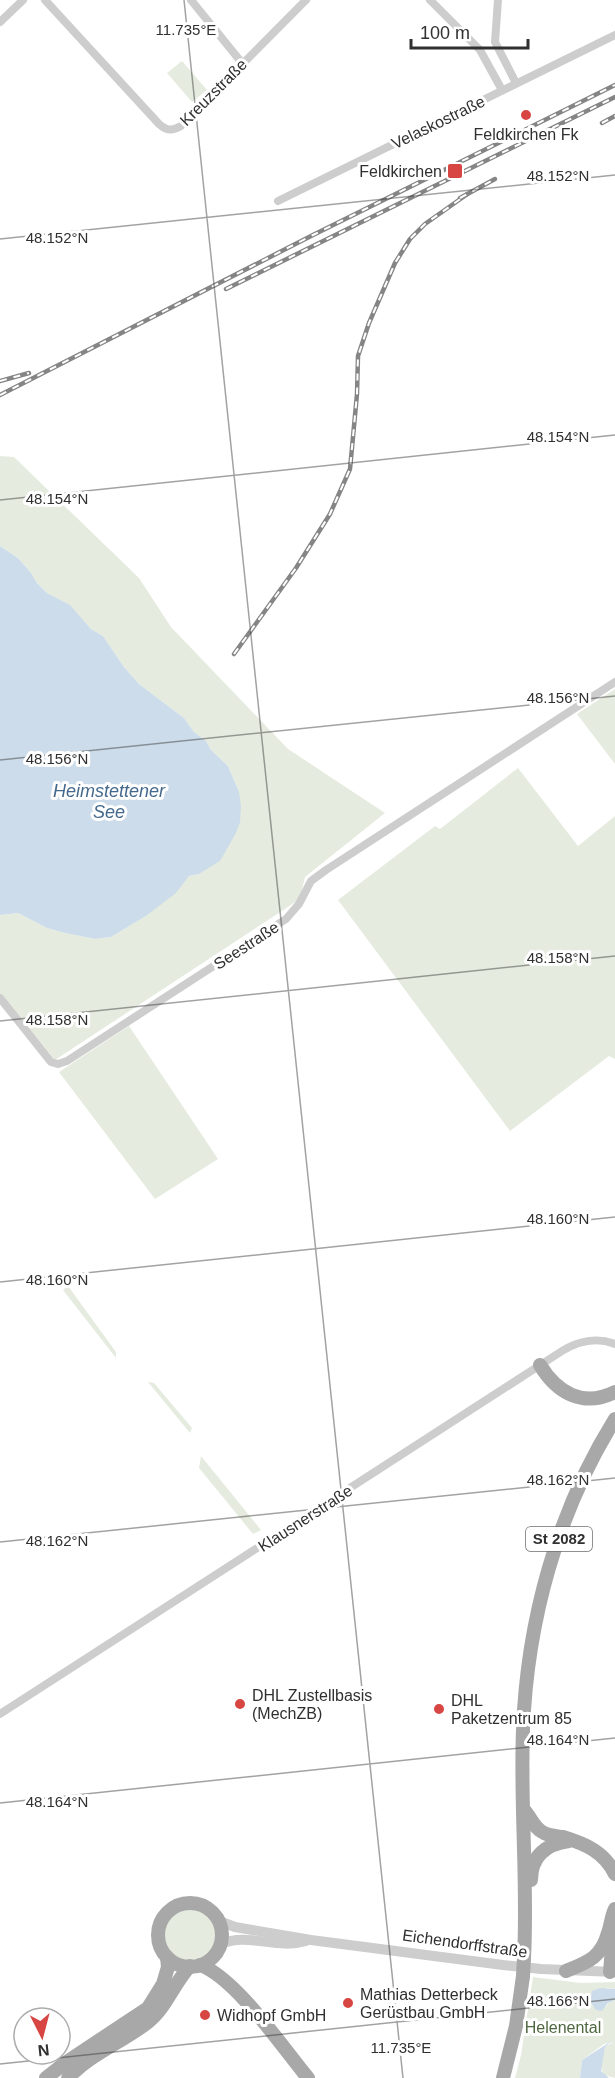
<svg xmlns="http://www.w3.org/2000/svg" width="615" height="2078" font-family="Helvetica,sans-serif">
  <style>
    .green { fill: #e5ecdf }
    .water { fill: #cddcea }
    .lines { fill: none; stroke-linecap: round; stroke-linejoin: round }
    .minor { stroke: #cdcdcd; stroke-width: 8 }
    .tertiary { stroke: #cdcdcd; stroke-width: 10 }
    .primary { stroke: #a8a8a8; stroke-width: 14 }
    .rail-casing { stroke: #858585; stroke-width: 4.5 }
    .rail { stroke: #fff; stroke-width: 2; stroke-dasharray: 7; stroke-linecap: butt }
    .primary-bridge { stroke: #a8a8a8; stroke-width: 14 }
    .ticks { fill: none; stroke: #303030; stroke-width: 1.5; stroke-opacity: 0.45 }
    .poi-dot { fill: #d74642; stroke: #fff; stroke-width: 2 }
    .labels { text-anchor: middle; stroke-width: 6; stroke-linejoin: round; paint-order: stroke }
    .shield { fill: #fff; stroke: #6e6e6e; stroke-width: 1.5 }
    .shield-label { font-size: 15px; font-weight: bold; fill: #303030 }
    .street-label { font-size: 16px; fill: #303030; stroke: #fff }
    .poi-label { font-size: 16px; fill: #303030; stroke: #fff; text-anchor: start }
    .park-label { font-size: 16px; fill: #4f6841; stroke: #fff }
    .water-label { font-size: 18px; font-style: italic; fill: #44698c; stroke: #fff }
    .ticks-label { font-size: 15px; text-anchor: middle; fill: #303030; stroke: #fff; stroke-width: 6; stroke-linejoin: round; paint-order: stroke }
  </style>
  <rect width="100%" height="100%" fill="#fff"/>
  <g class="green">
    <polygon points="182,61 207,90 192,102 167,73"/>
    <polygon points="0,456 14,457 139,578 171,627 288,749 385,813 305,877 301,894 297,901 55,1060 0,993 0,915 18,913 47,928 65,933 95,939 111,937 146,916 189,876 199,874 239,792 228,766 211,750 206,741 194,732 184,718 139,684 124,667 103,636 91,629 69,605 47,593 37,583 31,573 18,558 0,546"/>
    <polygon points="615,689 615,764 577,714"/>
    <polygon points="518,768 578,846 615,816 615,1059 609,1056 510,1131 338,900 435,826 440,829"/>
    <polygon points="129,1026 218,1159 155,1199 59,1072"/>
    <polygon points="68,1286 116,1352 116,1358 63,1290"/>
    <polygon points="148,1382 154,1383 192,1428 190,1433"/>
    <polygon points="201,1456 261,1530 253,1534 199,1468"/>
    <circle cx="190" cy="1935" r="28"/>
    <polygon points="533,1977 581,1983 615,1982 615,1989 606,1988 606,2008 608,2003 615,2000 615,2078 604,2075 600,2066 605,2047 613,2042 604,2044 582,2060 580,2078 515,2078 521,2055"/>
  </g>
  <g class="water">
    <polygon points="0,546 18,558 31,573 37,583 47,593 70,605 91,629 103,636 124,667 139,684 184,718 194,732 206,741 211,750 228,766 239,792 241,806 240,822 236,833 220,861 199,874 189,876 176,893 146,916 111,937 95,939 65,933 47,928 18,913 0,915"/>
    <polygon points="600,1988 615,1989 615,2000 608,2003 602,2011 596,2010 590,2001 592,1991"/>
    <polygon points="613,2040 605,2047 601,2071 609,2078 580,2078 582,2060"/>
  </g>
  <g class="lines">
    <g class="minor">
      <path d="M 45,0 L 159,124 C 167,131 172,131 181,126 L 306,0"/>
      <polyline points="191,0 242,63"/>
      <polyline points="430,0 480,50 502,90"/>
      <polyline points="498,0 495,42 516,83"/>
      <polyline points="0,22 23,0"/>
      <polyline points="278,201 615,35"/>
      <polyline points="0,998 51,1062 58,1064 67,1061 286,919 299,904 311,881 326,870 615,682"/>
      <path d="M 0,1714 L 562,1351 C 578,1341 597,1337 615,1344"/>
    </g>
    <g class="tertiary">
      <polyline points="219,1921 235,1927 311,1940 503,1965 541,1969 615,1972"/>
      <path d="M 221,1944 C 248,1932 276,1950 306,1941"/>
    </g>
    <g class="primary">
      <path d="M 540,1365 C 557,1393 583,1408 615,1392"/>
      <path d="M 523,1809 C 531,1816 533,1828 544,1833 C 550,1836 557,1836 563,1837 C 586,1844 604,1852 615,1874"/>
      <path d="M 531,1880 C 531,1856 546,1844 569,1841"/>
      <circle cx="190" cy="1935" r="32"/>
      <path d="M 524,1958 C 528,1882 520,1806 523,1730 C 527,1621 557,1512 615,1419"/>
      <path d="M 200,1965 C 236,1978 282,2047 308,2078"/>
      <path d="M 566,1971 C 588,1962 601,1958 608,1933 C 611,1925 611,1917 615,1909"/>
      <polyline points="610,1972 613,1936"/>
      <polyline points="46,2078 65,2063 148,2008 163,1984 168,1967 167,1957"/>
      <path d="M 68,2078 C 90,2054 123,2042 148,2022 C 166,2008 174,1983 190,1966"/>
      <polyline points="503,2078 516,2026 523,1976"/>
    </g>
    <defs>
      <g id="rail">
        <polyline points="602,123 615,116"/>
        <polyline points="460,198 495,179"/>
        <polyline points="226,289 615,97"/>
        <polyline points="0,381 29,373"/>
        <polyline points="0,395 313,235 615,85"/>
        <polyline points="234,654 296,568 330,514 350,469 357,394 358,356 369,323 395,263 410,239 425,224 466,195"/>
      </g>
    </defs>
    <use href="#rail" class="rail-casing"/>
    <use href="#rail" class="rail"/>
    <polyline class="primary-bridge" points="523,1976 524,1958"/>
  </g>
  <path class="ticks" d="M 184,0 L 403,2078M 0,239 L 615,175M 0,500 L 615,435M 0,760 L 615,696M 0,1021 L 615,956M 0,1282 L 615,1217M 0,1542 L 615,1478M 0,1803 L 615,1738M 0,2064 L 615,1999"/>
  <g class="poi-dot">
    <circle cx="526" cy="115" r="6"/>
    <rect x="447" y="163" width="16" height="16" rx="3"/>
    <circle cx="240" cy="1704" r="6"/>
    <circle cx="439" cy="1709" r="6"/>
    <circle cx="348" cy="2003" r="6"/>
    <circle cx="205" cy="2015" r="6"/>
  </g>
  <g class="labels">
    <rect class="shield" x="526" y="1527" width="66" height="24" rx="4.5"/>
    <g class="shield-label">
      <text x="559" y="1544">St 2082</text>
    </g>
    <g class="street-label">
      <text transform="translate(213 92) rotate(-45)" y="6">Kreuzstraße</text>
      <text transform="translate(438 122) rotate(-26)" y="6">Velaskostraße</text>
      <text transform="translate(246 945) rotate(-33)" y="6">Seestraße</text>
      <text transform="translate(305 1518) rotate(-33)" y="6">Klausnerstraße</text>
      <text transform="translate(465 1943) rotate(8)" y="6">Eichendorffstraße</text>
    </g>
    <g class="poi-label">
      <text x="526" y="140" text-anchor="middle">Feldkirchen Fk</text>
      <text x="442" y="177" text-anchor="end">Feldkirchen</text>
      <text x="252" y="1701">DHL Zustellbasis<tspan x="252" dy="18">(MechZB)</tspan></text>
      <text x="451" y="1706">DHL<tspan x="451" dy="18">Paketzentrum 85</tspan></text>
      <text x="360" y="2000">Mathias Detterbeck<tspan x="360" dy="18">Gerüstbau GmbH</tspan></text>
      <text x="217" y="2021">Widhopf GmbH</text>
    </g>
    <g class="park-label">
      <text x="563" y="2033">Helenental</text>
    </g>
    <g class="water-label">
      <text x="109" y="797">Heimstettener<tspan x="109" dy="21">See</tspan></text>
    </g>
  </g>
  <g class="ticks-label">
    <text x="186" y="35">11.735°E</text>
    <text x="558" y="181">48.152°N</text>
    <text x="57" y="243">48.152°N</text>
    <text x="558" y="442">48.154°N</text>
    <text x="57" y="504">48.154°N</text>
    <text x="558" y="703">48.156°N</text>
    <text x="57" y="764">48.156°N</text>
    <text x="558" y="963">48.158°N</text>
    <text x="57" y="1025">48.158°N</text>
    <text x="558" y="1224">48.160°N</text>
    <text x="57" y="1285">48.160°N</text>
    <text x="558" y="1485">48.162°N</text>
    <text x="57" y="1546">48.162°N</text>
    <text x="558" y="1745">48.164°N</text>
    <text x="57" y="1807">48.164°N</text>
    <text x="558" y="2006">48.166°N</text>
    <text x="401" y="2053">11.735°E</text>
  </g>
  <g transform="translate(42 2036) rotate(174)"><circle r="28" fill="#ffffff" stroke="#acacac" stroke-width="1.5"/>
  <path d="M0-4.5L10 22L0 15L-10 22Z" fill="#d74642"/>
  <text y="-9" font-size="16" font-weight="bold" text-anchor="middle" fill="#303030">N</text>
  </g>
  <path d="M411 39v9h117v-9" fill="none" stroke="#303030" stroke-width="3"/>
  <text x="420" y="39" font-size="18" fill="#303030" stroke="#ffffff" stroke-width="4.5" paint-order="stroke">100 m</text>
</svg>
